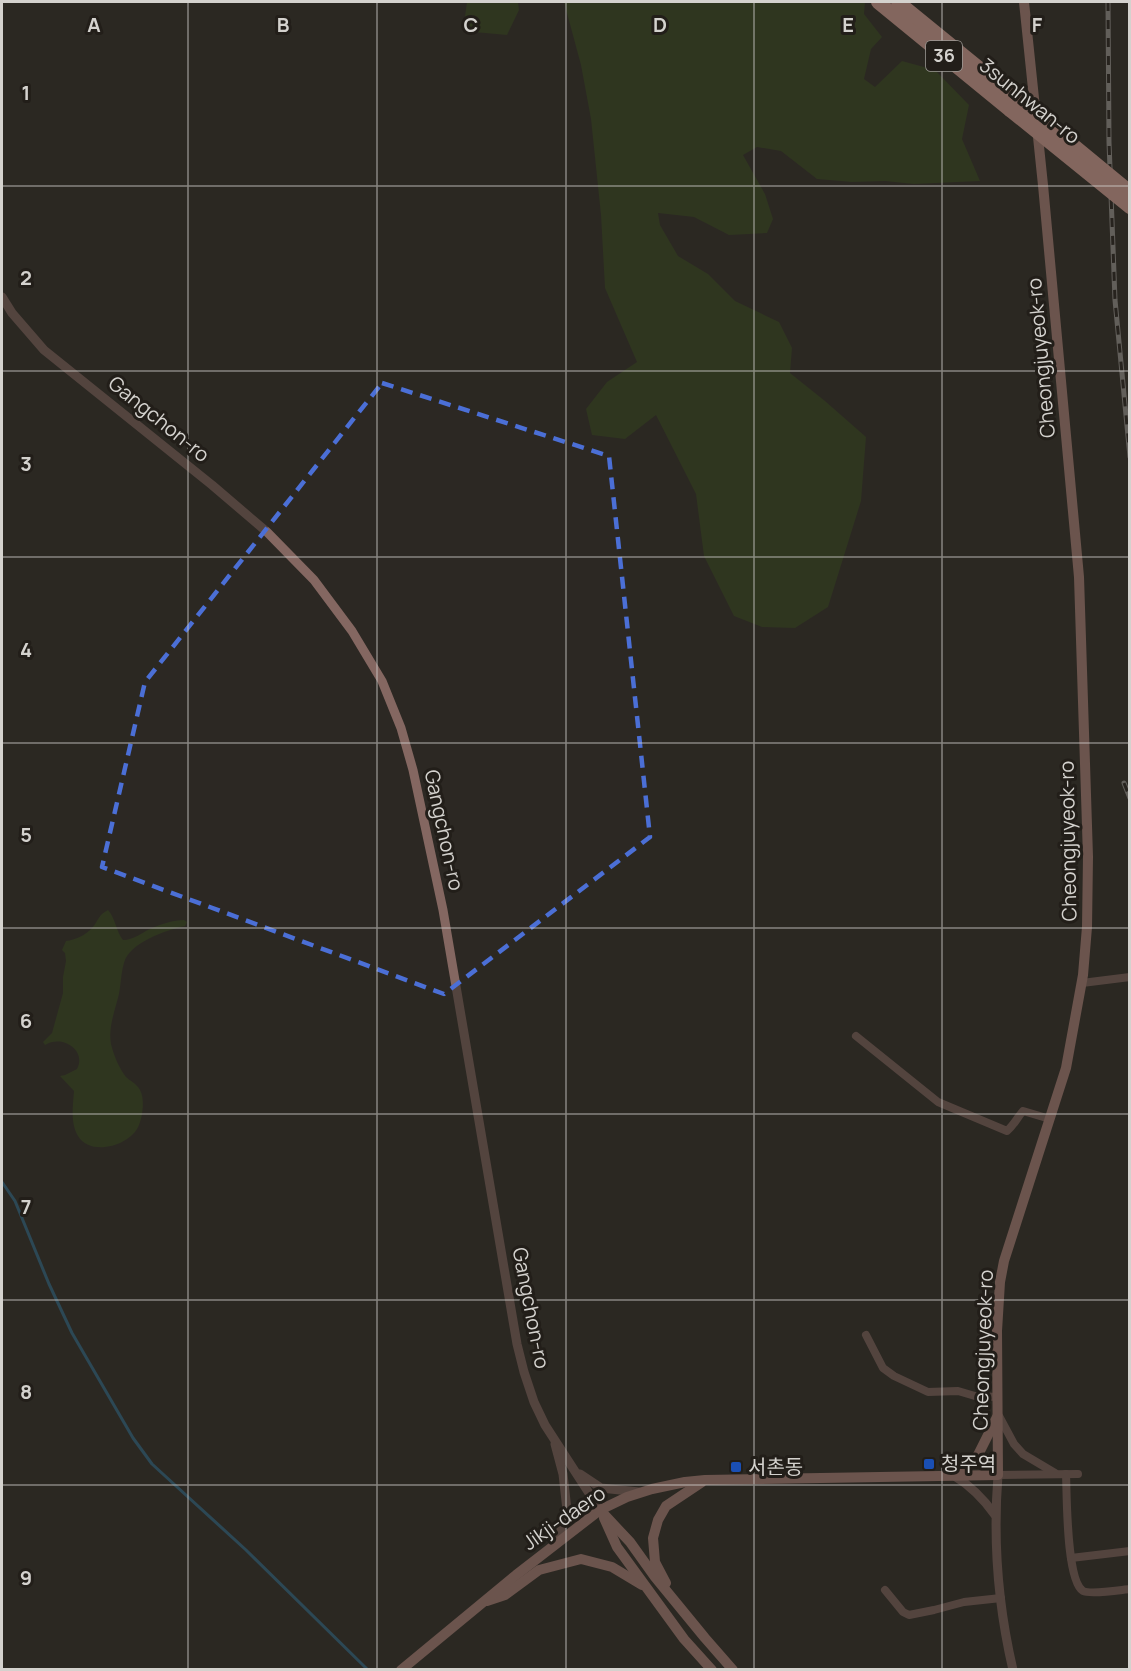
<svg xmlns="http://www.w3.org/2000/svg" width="1131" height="1671" font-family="Manrope,'Noto Sans KR',sans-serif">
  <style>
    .green { fill: #33471c }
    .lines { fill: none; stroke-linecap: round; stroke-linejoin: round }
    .stream { stroke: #2e6f92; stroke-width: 3 }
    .minor { stroke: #846761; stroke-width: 8 }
    .tertiary { stroke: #846761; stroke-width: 9 }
    .secondary { stroke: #b88a80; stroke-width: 10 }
    .trunk { stroke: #eeb2a6; stroke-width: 14 }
    .rail-casing { stroke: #a4a29e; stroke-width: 5 }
    .rail { stroke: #221e19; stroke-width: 3; stroke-dasharray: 9; stroke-linecap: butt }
    .trunk-bridge { stroke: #eeb2a6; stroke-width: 14 }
    .marked { fill: none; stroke: #4b6fd6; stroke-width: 4.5; stroke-dasharray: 12 8; stroke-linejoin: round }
    .grid { fill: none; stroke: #d4d2ce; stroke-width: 1.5; stroke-opacity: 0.55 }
    .transit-dot { fill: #1a4fb4; stroke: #221e19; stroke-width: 2 }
    .labels { text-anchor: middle; stroke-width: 6; stroke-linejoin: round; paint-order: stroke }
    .shield { fill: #221e19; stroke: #9f9c98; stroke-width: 1.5 }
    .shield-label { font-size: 18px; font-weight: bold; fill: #d4d2ce }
    .street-label { font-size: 20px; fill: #d4d2ce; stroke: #221e19 }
    .poi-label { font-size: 20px; fill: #d4d2ce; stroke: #221e19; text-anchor: start }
    .grid-label { font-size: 20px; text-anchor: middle; font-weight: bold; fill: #d4d2ce; stroke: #221e19; stroke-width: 6; stroke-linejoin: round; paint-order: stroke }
  </style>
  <rect width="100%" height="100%" fill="#2c2823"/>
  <g class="green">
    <polygon points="467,2 518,2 519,10 507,35 463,31"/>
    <polygon points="564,2 865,2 864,14 882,37 871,49 864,79 875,87 902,61 935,70 969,105 962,139 980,181 914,184 885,181 852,182 817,179 781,151 757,147 743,155 765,194 773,219 767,233 729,235 694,217 658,213 660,225 678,256 708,274 735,301 779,322 792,348 790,373 825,401 866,437 861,501 828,607 795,628 762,627 734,616 704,556 696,494 656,415 625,439 592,435 586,409 607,382 637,362 605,288 601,215 591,119 581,65"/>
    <path d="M 108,910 C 115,917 116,931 123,940 C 134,940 141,933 150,929 C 161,924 173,920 184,920 L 187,922 L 185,926 C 166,930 129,943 124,963 C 121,973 121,984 119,994 C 115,1011 108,1027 111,1044 C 114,1056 119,1068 126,1077 C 130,1081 134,1082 137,1086 C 146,1094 143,1115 139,1125 C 131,1146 90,1157 78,1136 C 70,1123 73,1105 74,1091 L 60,1076 L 65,1075 L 77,1069 C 87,1050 62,1034 45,1045 L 43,1042 L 52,1033 L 63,993 L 63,977 L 66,961 L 65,953 L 62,950 L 66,941 C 75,940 86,935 92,928 C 99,920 98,915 108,910 Z"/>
  </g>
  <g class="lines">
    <polyline class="stream" points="2,1182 15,1201 49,1284 72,1333 133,1438 152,1464 246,1550 367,1669"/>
    <g class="minor">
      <polyline points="1082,983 1130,977"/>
      <path d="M 856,1036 L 938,1102 L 1007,1131 C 1014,1125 1017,1118 1023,1111 L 1050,1119"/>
      <polyline points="866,1335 883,1368 894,1376 928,1392 958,1391 975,1396 998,1397"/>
      <polyline points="999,1416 1014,1444 1023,1454 1055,1473"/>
      <path d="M 1066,1474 C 1067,1495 1066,1580 1083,1591 C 1091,1595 1120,1590 1130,1589"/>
      <polyline points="998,1475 1078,1474"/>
      <polyline points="1071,1558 1130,1551"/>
      <polyline points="885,1590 903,1612 909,1615 934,1610 964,1602 1001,1598"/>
    </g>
    <g class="tertiary">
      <polyline points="2,297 12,313 44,350 212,485 267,532 314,580 352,631 382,681 401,728 413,770 443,910 517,1344 524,1372 534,1402 545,1425 600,1510"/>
      <polyline points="555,1444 563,1474 567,1510 557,1542"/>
      <polyline points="580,1474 601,1488 639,1492"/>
      <path d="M 953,1475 C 971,1486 983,1498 995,1515"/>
      <path d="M 998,1475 C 993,1539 998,1606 1013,1670"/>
    </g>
    <g class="secondary">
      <polyline points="949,1473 969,1464 978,1455 997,1417"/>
      <polyline points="600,1510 630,1542 655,1577 705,1638 733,1670"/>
      <polyline points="604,1518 617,1547 684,1639 712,1670"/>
      <polyline points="666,1583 655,1562 653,1538 658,1520 666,1506 702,1482"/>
      <polyline points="487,1601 505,1595 539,1570 581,1559 612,1567 642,1585"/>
      <polyline points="401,1670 516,1575 600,1510 627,1497 652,1489 685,1482 705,1480 998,1475 997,1331 1000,1282 1004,1261 1066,1068 1083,975 1087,927 1088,857 1079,577 1043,185 1024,2"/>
    </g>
    <g class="trunk">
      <polyline points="878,2 1010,110"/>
      <polyline points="898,2 1017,99"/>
    </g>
    <defs>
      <g id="rail">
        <polyline points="1108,2 1109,142 1115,300 1130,457"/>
        <polyline points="1124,783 1130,798"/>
      </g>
    </defs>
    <use href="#rail" class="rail-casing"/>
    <use href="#rail" class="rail"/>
    <g class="trunk-bridge">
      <polyline points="1017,99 1130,192"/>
      <polyline points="1010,110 1130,207"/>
    </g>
  </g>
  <path d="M0 0H1131V1671H0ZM 382,383 L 609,456 L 650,837 L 444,994 L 102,867 L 145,682 Z" fill="#2c2823" fill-opacity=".55" fill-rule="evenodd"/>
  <path class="marked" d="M 382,383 L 609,456 L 650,837 L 444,994 L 102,867 L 145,682 Z"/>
  <path class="grid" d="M 188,2 L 188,1670M 377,2 L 377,1670M 566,2 L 566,1670M 754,2 L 754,1670M 942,2 L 942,1670M 2,186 L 1130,186M 2,371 L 1130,371M 2,557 L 1130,557M 2,743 L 1130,743M 2,928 L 1130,928M 2,1114 L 1130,1114M 2,1300 L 1130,1300M 2,1485 L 1130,1485"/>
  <g class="transit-dot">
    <rect x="923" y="1458" width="12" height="12" rx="3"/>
    <rect x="730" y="1461" width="12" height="12" rx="3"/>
  </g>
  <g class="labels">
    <rect class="shield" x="926" y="41" width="36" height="30" rx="4.5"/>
    <g class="shield-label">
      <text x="944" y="62">36</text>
    </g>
    <g class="street-label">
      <text transform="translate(1030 101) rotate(39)" y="7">3sunhwan-ro</text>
      <text transform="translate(1041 358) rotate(-95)" y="7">Cheongjuyeok-ro</text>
      <text transform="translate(159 419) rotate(39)" y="7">Gangchon-ro</text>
      <text transform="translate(444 830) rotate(78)" y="7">Gangchon-ro</text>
      <text transform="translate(1068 841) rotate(-91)" y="7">Cheongjuyeok-ro</text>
      <text transform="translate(531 1308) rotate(79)" y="7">Gangchon-ro</text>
      <text transform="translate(983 1350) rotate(-88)" y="7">Cheongjuyeok-ro</text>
      <text transform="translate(564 1518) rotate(-35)" y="7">Jikji-daero</text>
    </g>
    <g class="poi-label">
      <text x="941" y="1471">청주역</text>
      <text x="748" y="1474">서촌동</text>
    </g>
  </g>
  <g class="grid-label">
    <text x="94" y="32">A</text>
    <text x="283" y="32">B</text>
    <text x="471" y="32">C</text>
    <text x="660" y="32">D</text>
    <text x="848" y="32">E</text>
    <text x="1037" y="32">F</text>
    <text x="26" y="100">1</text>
    <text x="26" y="285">2</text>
    <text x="26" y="471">3</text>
    <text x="26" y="657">4</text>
    <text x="26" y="842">5</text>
    <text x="26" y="1028">6</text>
    <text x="26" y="1214">7</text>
    <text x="26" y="1399">8</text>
    <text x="26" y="1585">9</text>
  </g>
  <rect width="1131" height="1671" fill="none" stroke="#d4d2ce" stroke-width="6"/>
</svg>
